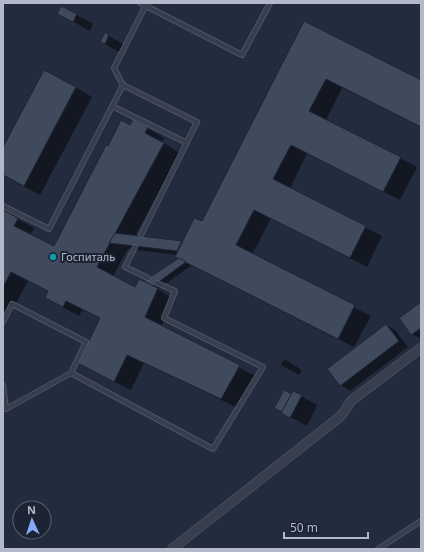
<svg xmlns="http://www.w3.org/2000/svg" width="424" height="552" font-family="'Noto Sans',sans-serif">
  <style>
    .shadow { fill: #0007; fill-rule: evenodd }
    .building { fill: #3f4a5d; stroke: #1e2535 }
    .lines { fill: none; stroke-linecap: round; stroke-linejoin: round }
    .lane-casing { stroke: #555c6c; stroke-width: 6 }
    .street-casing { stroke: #555c6c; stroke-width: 10 }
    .lane { stroke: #373e4e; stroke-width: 4.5 }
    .street { stroke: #373e4e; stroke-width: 9 }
    .culture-dot { fill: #0f9aa8; stroke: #1c2333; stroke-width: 1.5 }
    .labels { text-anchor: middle; stroke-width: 4; stroke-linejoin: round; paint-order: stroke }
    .poi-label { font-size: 11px; fill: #b3b9c9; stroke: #1c2333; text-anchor: start }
  </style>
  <rect width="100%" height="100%" fill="#232c3e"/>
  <g class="shadow">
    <polygon points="62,7 93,24 90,31 58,13"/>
    <path d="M 304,22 L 421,81 L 421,127 L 342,88 L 326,120 L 417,167 L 400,200 L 307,153 L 290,189 L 382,236 L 367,267 L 271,218 L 252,255 L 371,316 L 354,347 L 192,265 L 158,289 L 174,299 L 162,326 L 255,376 L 238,408 L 144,363 L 131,390 L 95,372 L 101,319 L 83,309 L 79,316 L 46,298 L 49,292 L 28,281 L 5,324 L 3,322 L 3,211 L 34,228 L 30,235 L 54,248 L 109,147 L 131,126 L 149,129 L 164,138 L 162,142 L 180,153 L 135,236 L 183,243 L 202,223 ZM 128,249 L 177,255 L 180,258 L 150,285 L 135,288 L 113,276 Z"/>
    <polygon points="105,34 125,45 121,53 101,42"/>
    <polygon points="75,87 92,97 40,195 3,175 3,150"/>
    <polygon points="421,303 421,339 412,334"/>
    <polygon points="386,325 395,330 408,347 350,391 341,385"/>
    <polygon points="284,359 302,370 299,375 281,365"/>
    <polygon points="292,395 301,396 317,405 307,426 283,413"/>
  </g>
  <g class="building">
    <polygon points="61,6 77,14 73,22 57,14"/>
    <polygon points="304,21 421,80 421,127 326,79 309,111 401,157 383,192 291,145 273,179 366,226 350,258 254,210 236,245 355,305 338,339 175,257 194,218 202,221"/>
    <polygon points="105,32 109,35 105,44 100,42"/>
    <polygon points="44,70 76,87 24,186 3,175 3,147"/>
    <polygon points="133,119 148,127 145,133 164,143 97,267 135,287 139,279 158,288 145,317 240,365 221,399 127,355 114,382 78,363 100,318 66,301 63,307 45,298 48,291 11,272 3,287 3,210 18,218 14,226 54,246 106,145 108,146 121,120 130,125"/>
    <polygon points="115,233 182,241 177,251 109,243"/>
    <polygon points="179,258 186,262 153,286 144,281"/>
    <polygon points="421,302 421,328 411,335 399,318"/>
    <polygon points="386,324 399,341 340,386 327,369"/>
    <polygon points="284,390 292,394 282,412 274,408"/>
    <polygon points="293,391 302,395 290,418 281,413"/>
  </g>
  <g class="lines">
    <defs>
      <g id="lane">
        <polyline points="140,3 242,55 270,3"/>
        <polyline points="123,85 114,68 147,3"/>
        <polyline points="112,106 187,143"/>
        <polyline points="3,206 49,229 123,85 197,122 141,235"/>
        <polyline points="135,247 125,267 148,278"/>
        <polyline points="3,322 12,304 86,342 71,373 6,409 3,385"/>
        <polyline points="71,373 213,449 263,367 164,318 175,291 157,283"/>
        <polyline points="378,549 421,521"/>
      </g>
      <polyline id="street" points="172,549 341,416 351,401 421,348"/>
    </defs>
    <use href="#lane" class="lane-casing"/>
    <use href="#street" class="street-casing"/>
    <use href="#lane" class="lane"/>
    <use href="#street" class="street"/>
  </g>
  <circle class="culture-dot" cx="53" cy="257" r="4"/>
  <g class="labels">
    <g class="poi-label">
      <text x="61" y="261">Госпиталь</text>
    </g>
  </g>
  <rect width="424" height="552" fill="none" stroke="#b3b9c9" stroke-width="8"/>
  <g transform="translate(32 520) rotate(357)"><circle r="19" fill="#1c2333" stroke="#585f6f"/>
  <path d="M0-3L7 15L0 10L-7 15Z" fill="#86a9fb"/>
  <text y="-6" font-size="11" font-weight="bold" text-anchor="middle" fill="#b3b9c9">N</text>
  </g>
  <path d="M284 532v6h84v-6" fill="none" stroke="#b3b9c9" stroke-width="2"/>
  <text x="290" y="532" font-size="12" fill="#b3b9c9" stroke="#1c2333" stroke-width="3" paint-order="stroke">50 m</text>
</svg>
